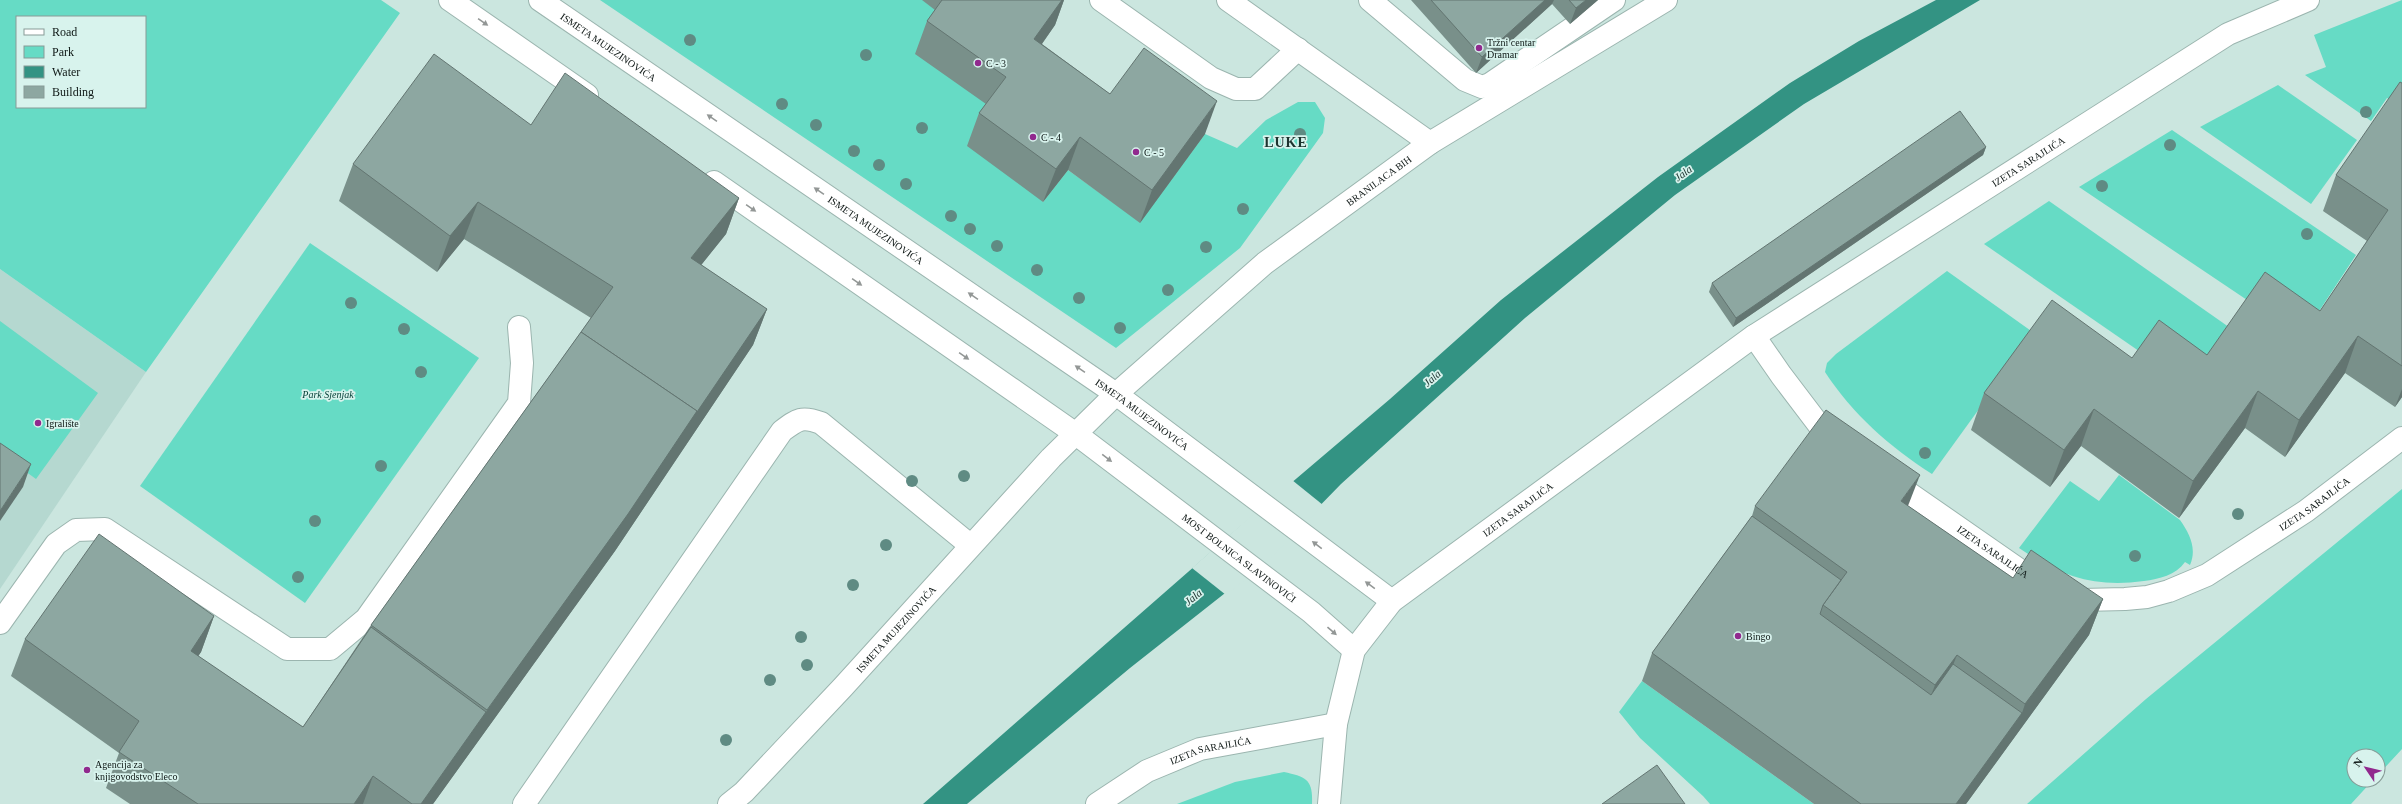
<svg xmlns="http://www.w3.org/2000/svg" width="2402" height="804" font-family="'Times New Roman',serif">
  <style>
    .built { fill: #b5d8d0 }
    .green { fill: #66dbc5; fill-rule: evenodd }
    .water { fill: #339383 }
    .pier { fill: #cbe6df }
    .lines { fill: none; stroke-linecap: round; stroke-linejoin: round }
    .minor-casing { stroke: #9bb5af; stroke-width: 24 }
    .minor { stroke: #fff; stroke-width: 22 }
    .tree { fill: #5f8b83 }
    .wall { fill: #79908a }
    .shaded-wall { fill: #637571 }
    .building { fill: #8da7a1; stroke: #637571 }
    .oneway { fill: #939796 }
    .poi-dot { fill: #91298e; stroke: #d8f3ed; stroke-width: 1.5 }
    .labels { text-anchor: middle; stroke-width: 3.5; stroke-linejoin: round; paint-order: stroke }
    .poi-label { font-size: 10px; fill: #0e1715; stroke: #d8f3ed; text-anchor: start }
    .street-label { font-size: 10px; fill: #0e1715; stroke: #d8f3ed }
    .park-label { font-size: 10px; font-style: italic; fill: #064138; stroke: #d8f3ed }
    .water-label { font-size: 11px; font-style: italic; fill: #1a302c; stroke: #d8f3ed }
    .district-label { font-size: 14px; font-weight: bold; letter-spacing: 1px; fill: #1d342f; stroke: #d8f3ed }
  </style>
  <rect width="100%" height="100%" fill="#cbe6df"/>
  <polygon class="built" points="0,269 146,372 0,589"/>
  <g class="green">
    <path d="M 0,0 L 381,0 L 400,13 L 146,372 L 0,269 ZM 17,17 L 145,17 L 145,107 L 17,107 Z"/>
    <polygon points="600,0 923,0 943,15 1043,202 1068,170 1140,222 1205,134 1237,148 1266,120 1298,102 1315,102 1325,118 1323,133 1240,248 1116,348"/>
    <polygon points="2402,0 2402,108 2387,98 2371,121 2305,75 2326,67 2314,35"/>
    <polygon points="2278,85 2357,140 2311,204 2200,127"/>
    <polygon points="2172,130 2356,255 2302,337 2079,187"/>
    <polygon points="2049,201 2236,332 2194,389 1984,244"/>
    <polygon points="310,243 479,358 305,603 140,486"/>
    <path d="M 1947,271 L 2034,333 L 1932,474 C 1890,447 1853,415 1825,372 L 1827,363 L 1836,354 Z"/>
    <polygon points="0,321 98,393 36,479 0,453"/>
    <path d="M 2119,475 L 2180,520 C 2190,534 2197,549 2190,565 L 2185,562 C 2176,575 2159,579 2144,581 C 2094,588 2060,576 2019,548 L 2070,481 L 2099,501 Z"/>
    <polygon points="2402,489 2402,749 2378,775 2378,756 2354,756 2354,780 2373,780 2351,804 2027,804 2146,699"/>
    <polygon points="1642,681 1814,804 1710,804 1703,796 1640,738 1619,712"/>
    <path d="M 1284,772 C 1306,777 1313,779 1312,804 L 1177,804 L 1235,782 Z"/>
  </g>
  <polygon class="water" points="1936,0 1980,0 1804,104 1675,195 1525,318 1341,484 1267,560 1130,668 967,804 923,804 1236,530 1390,399 1501,300 1658,177 1790,83 1859,41"/>
  <polygon class="pier" points="1292,480 1323,505 1268,561 1226,595 1192,568"/>
  <g class="lines">
    <defs>
      <g id="minor">
        <polyline points="450,0 587,95"/>
        <path id="s1" d="M 540,0 L 1116,394 L 1392,601"/>
        <polyline points="1101,0 1211,78 1236,89 1255,89 1298,49"/>
        <polyline points="1228,0 1430,143"/>
        <polyline points="1370,0 1465,80 1482,87 1490,84 1614,0"/>
        <path id="s2" d="M 714,182 L 1076,434 L 1311,612 L 1354,650"/>
        <polyline points="1754,336 1781,375 1825,433 1838,444"/>
        <path id="s3" d="M 1887,478 L 2021,571 L 2049,588 L 2082,600 L 2125,599 L 2147,597 L 2169,591 L 2207,575 L 2306,511 L 2402,438"/>
        <polyline points="0,623 56,544 76,530 105,529 287,649 330,649 366,619 519,403 522,363 519,327"/>
        <path d="M 524,804 L 782,431 C 798,419 802,416 821,423 L 970,545"/>
        <path id="s4" d="M 729,804 L 744,792 L 843,687 L 1051,458 L 1116,394 L 1265,263 L 1430,143 L 1666,0"/>
        <path id="s5" d="M 1097,804 L 1147,771 L 1200,749 L 1336,724"/>
        <path id="s6" d="M 1329,804 L 1336,724 L 1354,650 L 1392,601 L 1754,336 L 2228,34 L 2308,0"/>
      </g>
    </defs>
    <use href="#minor" class="minor-casing"/>
    <use href="#minor" class="minor"/>
  </g>
  <g class="tree">
    <circle cx="690" cy="40" r="6"/>
    <circle cx="866" cy="55" r="6"/>
    <circle cx="782" cy="104" r="6"/>
    <circle cx="2366" cy="112" r="6"/>
    <circle cx="816" cy="125" r="6"/>
    <circle cx="922" cy="128" r="6"/>
    <circle cx="1300" cy="134" r="6"/>
    <circle cx="2170" cy="145" r="6"/>
    <circle cx="854" cy="151" r="6"/>
    <circle cx="879" cy="165" r="6"/>
    <circle cx="906" cy="184" r="6"/>
    <circle cx="2102" cy="186" r="6"/>
    <circle cx="1243" cy="209" r="6"/>
    <circle cx="951" cy="216" r="6"/>
    <circle cx="970" cy="229" r="6"/>
    <circle cx="2307" cy="234" r="6"/>
    <circle cx="997" cy="246" r="6"/>
    <circle cx="1206" cy="247" r="6"/>
    <circle cx="1037" cy="270" r="6"/>
    <circle cx="1168" cy="290" r="6"/>
    <circle cx="1079" cy="298" r="6"/>
    <circle cx="351" cy="303" r="6"/>
    <circle cx="1120" cy="328" r="6"/>
    <circle cx="404" cy="329" r="6"/>
    <circle cx="421" cy="372" r="6"/>
    <circle cx="1925" cy="453" r="6"/>
    <circle cx="381" cy="466" r="6"/>
    <circle cx="964" cy="476" r="6"/>
    <circle cx="912" cy="481" r="6"/>
    <circle cx="2238" cy="514" r="6"/>
    <circle cx="315" cy="521" r="6"/>
    <circle cx="886" cy="545" r="6"/>
    <circle cx="2135" cy="556" r="6"/>
    <circle cx="298" cy="577" r="6"/>
    <circle cx="853" cy="585" r="6"/>
    <circle cx="801" cy="637" r="6"/>
    <circle cx="807" cy="665" r="6"/>
    <circle cx="770" cy="680" r="6"/>
    <circle cx="726" cy="740" r="6"/>
  </g>
  <g class="wall">
    <polygon points="922,0 1064,0 1055,25 1042,44 1110,94 1205,134 1140,223 1068,170 1043,202 967,146 979,113 986,104 915,54 927,21 935,10"/>
    <polygon points="1411,0 1598,0 1570,24 1552,4 1476,73"/>
    <polygon points="2402,83 2402,397 2395,407 2345,373 2285,457 2245,428 2179,518 2081,446 2050,487 1971,430 1984,393 2132,358 2207,355 2320,311 2367,241 2323,211 2336,175"/>
    <polygon points="531,125 739,198 726,234 701,265 767,309 753,345 615,551 433,804 130,804 106,788 119,753 11,676 25,639 214,616 201,652 198,656 303,727 371,625 591,318 464,239 437,272 339,201 353,164"/>
    <polygon points="1986,147 1983,155 1733,327 1709,292 1712,283"/>
    <polygon points="1755,506 1908,506 2013,578 2103,599 2089,635 1966,804 1814,804 1642,681 1652,653 1752,516"/>
  </g>
  <g class="shaded-wall">
    <polygon points="1062,0 1064,0 1055,25 1022,72 1034,39"/>
    <polygon points="1545,0 1554,0 1552,4 1476,73 1482,57"/>
    <polygon points="1586,0 1598,0 1570,24 1576,8"/>
    <polygon points="1217,101 1205,134 1140,223 1152,190"/>
    <polygon points="1080,137 1068,170 1043,202 1056,169"/>
    <polygon points="1986,147 1983,155 1733,327 1736,318"/>
    <polygon points="739,198 726,234 678,294 691,258"/>
    <polygon points="478,202 464,239 437,272 450,236"/>
    <polygon points="767,309 753,345 615,551 433,804 421,804 486,712"/>
    <polygon points="2358,336 2345,373 2285,457 2299,420"/>
    <polygon points="2402,389 2402,397 2395,407"/>
    <polygon points="2258,391 2245,428 2179,518 2193,481"/>
    <polygon points="2094,409 2081,446 2050,487 2064,450"/>
    <polygon points="31,464 23,487 0,521 0,511"/>
    <polygon points="1920,475 1906,511 1901,501"/>
    <polygon points="2103,599 2089,635 1966,804 1956,804 2022,713 2025,704"/>
    <polygon points="214,616 201,652 178,687 191,651"/>
    <polygon points="1957,655 1943,691 1921,722 1935,685"/>
    <polygon points="373,776 363,804 354,804"/>
  </g>
  <g class="building">
    <polygon points="942,0 1062,0 1034,39 1110,94 1144,48 1217,101 1152,190 1080,137 1056,169 979,113 1006,77 927,21"/>
    <polygon points="1431,0 1545,0 1482,57"/>
    <polygon points="1569,0 1586,0 1576,8"/>
    <polygon points="434,54 531,125 565,73 739,198 691,258 767,309 697,412 697,411 581,332 613,287 478,202 450,236 353,164"/>
    <polygon points="2400,82 2402,83 2402,366 2358,336 2299,420 2258,391 2193,481 2094,409 2064,450 1984,393 2052,300 2132,358 2159,320 2207,355 2265,272 2320,311 2388,210 2336,175"/>
    <polygon points="1960,111 1986,147 1736,318 1712,283"/>
    <polygon points="581,332 697,411 628,514 487,710 371,625"/>
    <polygon points="1826,410 1920,475 1901,501 2013,578 2031,550 2103,599 2025,704 1957,655 1935,685 1823,605 1847,572 1755,506"/>
    <polygon points="0,443 31,464 0,511"/>
    <polygon points="1752,516 1841,580 1823,605 1820,614 1931,695 1953,664 2022,713 1956,804 1861,804 1652,653"/>
    <polygon points="99,534 214,616 191,651 303,727 371,627 486,712 421,804 412,804 373,776 354,804 198,804 119,752 139,721 25,639"/>
    <polygon points="1657,765 1685,804 1602,804"/>
  </g>
  <defs><path id="oneway-solid" d="M-6-.8H1V-3.2L6.5 0L1 3.2V.8H-6Z"/></defs>
  <g class="oneway">
    <use href="#oneway-solid" transform="translate(483 22) rotate(35)"/>
    <use href="#oneway-solid" transform="translate(712 118) rotate(-146)"/>
    <use href="#oneway-solid" transform="translate(819 191) rotate(-146)"/>
    <use href="#oneway-solid" transform="translate(751 208) rotate(35)"/>
    <use href="#oneway-solid" transform="translate(857 282) rotate(35)"/>
    <use href="#oneway-solid" transform="translate(973 296) rotate(-146)"/>
    <use href="#oneway-solid" transform="translate(964 356) rotate(35)"/>
    <use href="#oneway-solid" transform="translate(1080 369) rotate(-146)"/>
    <use href="#oneway-solid" transform="translate(1107 458) rotate(37)"/>
    <use href="#oneway-solid" transform="translate(1317 545) rotate(-143)"/>
    <use href="#oneway-solid" transform="translate(1370 585) rotate(-144)"/>
    <use href="#oneway-solid" transform="translate(1332 631) rotate(41)"/>
  </g>
  <g class="poi-dot">
    <circle cx="1479" cy="48" r="4"/>
    <circle cx="978" cy="63" r="4"/>
    <circle cx="1033" cy="137" r="4"/>
    <circle cx="1136" cy="152" r="4"/>
    <circle cx="38" cy="423" r="4"/>
    <circle cx="1738" cy="636" r="4"/>
    <circle cx="87" cy="770" r="4"/>
  </g>
  <g class="labels">
    <g class="poi-label">
      <text x="1487" y="46">Tržni centar<tspan x="1487" dy="12">Dramar</tspan></text>
      <text x="986" y="67">C - 3</text>
      <text x="1041" y="141">C - 4</text>
      <text x="1144" y="156">C - 5</text>
      <text x="46" y="427">Igralište</text>
      <text x="1746" y="640">Bingo</text>
      <text x="95" y="768">Agencija za<tspan x="95" dy="12">knjigovodstvo Eleco</tspan></text>
    </g>
    <g class="street-label">
      <text dy="4" stroke="none"><textPath href="#s1" startOffset="83">ISMETA MUJEZINOVIĆA</textPath></text>
      <text dy="4" stroke="none"><textPath href="#s6" startOffset="992">IZETA SARAJLIĆA</textPath></text>
      <text dy="4" stroke="none"><textPath href="#s4" startOffset="903">BRANILACA BIH</textPath></text>
      <text dy="4" stroke="none"><textPath href="#s1" startOffset="407">ISMETA MUJEZINOVIĆA</textPath></text>
      <text dy="4" stroke="none"><textPath href="#s1" startOffset="731">ISMETA MUJEZINOVIĆA</textPath></text>
      <text dy="4" stroke="none"><textPath href="#s3" startOffset="489">IZETA SARAJLIĆA</textPath></text>
      <text dy="4" stroke="none"><textPath href="#s6" startOffset="374">IZETA SARAJLIĆA</textPath></text>
      <text dy="4" stroke="none"><textPath href="#s3" startOffset="129">IZETA SARAJLIĆA</textPath></text>
      <text dy="4" stroke="none"><textPath href="#s2" startOffset="646">MOST BOLNICA SLAVINOVIĆI</textPath></text>
      <text dy="4" stroke="none"><textPath href="#s4" startOffset="242">ISMETA MUJEZINOVIĆA</textPath></text>
      <text dy="4" stroke="none"><textPath href="#s5" startOffset="127">IZETA SARAJLIĆA</textPath></text>
    </g>
    <g class="park-label">
      <text x="328" y="398">Park Sjenjak</text>
    </g>
    <g class="water-label">
      <text transform="translate(1683 173) rotate(-36)" y="4">Jala</text>
      <text transform="translate(1432 378) rotate(-41)" y="4">Jala</text>
      <text transform="translate(1193 597) rotate(-39)" y="4">Jala</text>
    </g>
    <g class="district-label">
      <text x="1286" y="147">LUKE</text>
    </g>
  </g>
  <rect x="16" y="16" width="130" height="92" fill="#d8f3ed" stroke="#879b97"/>
  <rect x="24" y="29" width="20" height="6" fill="#ffffff" stroke="#879b97"/>
  <text x="52" y="36" font-size="12" fill="#0e1715">Road</text>
  <rect x="24" y="46" width="20" height="12" fill="#66dbc5" stroke="#879b97"/>
  <text x="52" y="56" font-size="12" fill="#0e1715">Park</text>
  <rect x="24" y="66" width="20" height="12" fill="#339383" stroke="#879b97"/>
  <text x="52" y="76" font-size="12" fill="#0e1715">Water</text>
  <rect x="24" y="86" width="20" height="12" fill="#8da7a1" stroke="#879b97"/>
  <text x="52" y="96" font-size="12" fill="#0e1715">Building</text>
  <g transform="translate(2366 768) rotate(305)"><circle r="19" fill="#d8f3ed" stroke="#879b97"/>
  <path d="M0-3L7 15L0 10L-7 15Z" fill="#91298e"/>
  <text y="-6" font-size="11" font-weight="bold" text-anchor="middle" fill="#0e1715">N</text>
  </g>
</svg>
